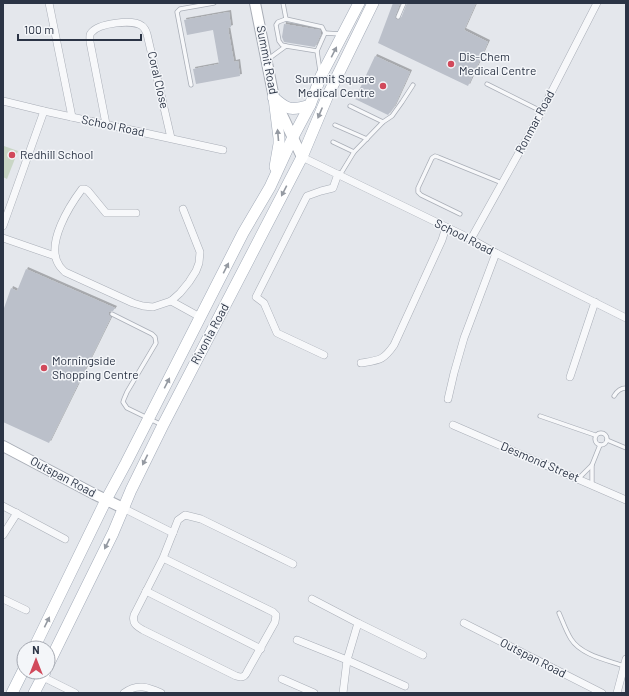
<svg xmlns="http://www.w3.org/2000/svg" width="629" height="696" font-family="Barlow,sans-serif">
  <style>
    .green { fill: #c9d6c5 }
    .building { fill: #bbc0ca; filter: url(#shadow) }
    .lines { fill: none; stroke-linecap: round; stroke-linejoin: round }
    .lane-casing { stroke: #a9aeb7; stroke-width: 5 }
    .street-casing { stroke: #a9aeb7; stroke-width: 8 }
    .secondary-casing { stroke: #a9aeb7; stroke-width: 12 }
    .primary-casing { stroke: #a3abb8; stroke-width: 12 }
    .lane { stroke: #f7f8fa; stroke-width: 3.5 }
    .street { stroke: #f7f8fa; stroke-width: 7 }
    .secondary { stroke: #fff; stroke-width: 10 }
    .primary { stroke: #fff; stroke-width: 11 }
    .oneway { fill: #959aa2 }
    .poi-dot { fill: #d1495b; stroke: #f4f6f9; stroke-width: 1.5 }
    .labels { text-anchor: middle; stroke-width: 3; stroke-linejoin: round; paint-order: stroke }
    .poi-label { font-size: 12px; fill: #2b3445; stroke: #f4f6f9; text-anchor: start }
    .street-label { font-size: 12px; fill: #2b3445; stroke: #f4f6f9 }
  </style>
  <defs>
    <filter id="shadow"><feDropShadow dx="2" dy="-2" stdDeviation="0" flood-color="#0004"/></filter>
  </defs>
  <rect width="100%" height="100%" fill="#e4e7ec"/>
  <polygon class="green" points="4,146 18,151 7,179 3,177 3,150"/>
  <g class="building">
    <polygon points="393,3 400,3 395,17 396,19 398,20 401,18 407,3 476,3 464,30 488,42 468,86 378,43"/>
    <polygon points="229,12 231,27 228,28 234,62 238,61 240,76 196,84 193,69 219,64 213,30 187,35 184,20"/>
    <polygon points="284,24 320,30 321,32 320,36 315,47 284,42 282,37"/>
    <polygon points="375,56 410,72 394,107 388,115 355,99"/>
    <polygon points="26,269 115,308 113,311 111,311 109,312 109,315 111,317 49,443 3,422 3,311 11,288 17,291"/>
  </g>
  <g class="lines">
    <defs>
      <g id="lane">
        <polyline points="283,3 286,19 278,22 276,25 279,41 282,45 286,46"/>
        <polyline points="398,17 404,3"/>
        <polyline points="286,19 322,27 325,33"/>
        <polyline points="267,60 286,46 317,51"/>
        <polyline points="320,71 317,51 325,33 340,34"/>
        <polyline points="487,84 541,111"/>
        <polyline points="191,85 177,12 180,9 214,3"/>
        <polyline points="350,106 383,122"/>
        <polyline points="335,125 367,139"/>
        <polyline points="333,142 354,152"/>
        <polyline points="340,175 354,152 383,122 392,116 402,102 413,85"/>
        <polyline points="460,214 421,195 418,192 418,188 432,158 435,156 438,157 502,183"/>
        <polyline points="112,314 152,334 155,337 156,343 127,392 124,399 123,402 127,408 162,425"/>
        <path d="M 614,396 C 617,391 620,388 626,388"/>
        <polyline points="540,416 595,435"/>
        <circle cx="601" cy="439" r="6"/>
        <polyline points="607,440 626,448"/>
        <polyline points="578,479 592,465"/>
        <polyline points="592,485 592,465 600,445"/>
        <path d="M 559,613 C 563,622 566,631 571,639 C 581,655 607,660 624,666"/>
      </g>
      <g id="street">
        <polyline points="49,3 72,117"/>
        <polyline points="3,101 44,111 223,150"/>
        <path d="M 106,124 L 90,42 C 90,38 89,35 91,33 C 98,23 133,19 142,26 C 145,28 146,31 147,34 L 171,138"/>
        <polyline points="302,157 471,239 496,253 626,318"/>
        <path d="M 136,213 L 106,213 L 88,191 L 85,189 L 82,189 C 70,205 45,244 59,265 C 60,267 63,270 65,272 L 133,303 L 143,306 L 153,307 L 171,301 L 180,293 L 189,282 L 196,271 L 199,263 L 200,252 L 183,209"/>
        <polyline points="3,226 44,111"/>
        <polyline points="3,238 55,256"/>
        <polyline points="471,239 535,124 597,3"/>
        <polyline points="171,301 200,317"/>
        <polyline points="324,355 277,333 264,303 256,297 307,196 321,191 333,188 338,174"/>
        <path d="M 361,363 C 379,360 383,361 394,345 L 442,240 L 446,227"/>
        <polyline points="570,377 595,302"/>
        <polyline points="448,399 454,373 464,338 496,253"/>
        <polyline points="453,425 626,500"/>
        <polyline points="3,506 65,539"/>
        <polyline points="123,508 173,533"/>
        <polyline points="3,535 17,513"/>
        <path d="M 163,558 L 273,612 L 276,615 L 275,622 L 247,672 C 245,677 242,678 236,676 L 143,630 C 136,626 132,623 134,615 L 163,558 L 178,520 L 185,515 L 201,519 L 293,564"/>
        <polyline points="146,591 261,649"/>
        <polyline points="3,599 26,610"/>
        <polyline points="312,599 358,623"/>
        <polyline points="464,623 602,693"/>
        <polyline points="297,640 347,660 405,686"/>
        <polyline points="43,677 75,693"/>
        <polyline points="282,679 314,693"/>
        <path d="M 124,693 C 137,683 148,687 161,693"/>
        <polyline points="343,693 347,660 358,623 423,655"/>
        <polyline points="617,693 626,659"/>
      </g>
      <g id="secondary">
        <polyline points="255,3 274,98 302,157"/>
        <polyline points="3,446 94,494 123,508"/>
      </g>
      <g id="primary">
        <path d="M 273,97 C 287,110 291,111 310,105"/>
        <polyline points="274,98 279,138 279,144 275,167"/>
        <polyline points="34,648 106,500 126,463 243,233 270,187 293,137 310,105 321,76 359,3"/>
        <polyline points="48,665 113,533 131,490 163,425 302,157 328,95 373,3"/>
        <polyline points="12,693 24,669"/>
        <polyline points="34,693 45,672"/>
      </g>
    </defs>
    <use href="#lane" class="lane-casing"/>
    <use href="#street" class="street-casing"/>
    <use href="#secondary" class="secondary-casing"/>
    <use href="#primary" class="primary-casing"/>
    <use href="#lane" class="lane"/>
    <use href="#street" class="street"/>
    <use href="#secondary" class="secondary"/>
    <use href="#primary" class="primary"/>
  </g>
  <defs><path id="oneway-solid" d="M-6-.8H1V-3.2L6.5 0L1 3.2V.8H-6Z"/></defs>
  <g class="oneway">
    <use href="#oneway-solid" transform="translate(334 52) rotate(-63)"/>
    <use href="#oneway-solid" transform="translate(320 113) rotate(113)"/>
    <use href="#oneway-solid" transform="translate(278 135) rotate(-95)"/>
    <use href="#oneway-solid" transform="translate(284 191) rotate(117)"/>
    <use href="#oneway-solid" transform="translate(226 268) rotate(-63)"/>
    <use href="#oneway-solid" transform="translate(167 383) rotate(-63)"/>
    <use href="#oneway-solid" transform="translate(145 460) rotate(116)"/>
    <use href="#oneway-solid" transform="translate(107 544) rotate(116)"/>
    <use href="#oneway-solid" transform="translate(47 622) rotate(-64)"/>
  </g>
  <g class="poi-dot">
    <circle cx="451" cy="64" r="4"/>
    <circle cx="383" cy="86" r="4"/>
    <circle cx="12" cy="155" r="4"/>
    <circle cx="44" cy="368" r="4"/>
  </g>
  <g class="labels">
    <g class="poi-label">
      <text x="459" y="61">Dis-Chem<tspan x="459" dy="14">Medical Centre</tspan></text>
      <text x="375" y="83" text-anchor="end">Summit Square<tspan x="375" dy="14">Medical Centre</tspan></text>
      <text x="20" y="159">Redhill School</text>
      <text x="52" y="365">Morningside<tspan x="52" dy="14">Shopping Centre</tspan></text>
    </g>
    <g class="street-label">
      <text transform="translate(267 60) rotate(79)" y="4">Summit Road</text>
      <text transform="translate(158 80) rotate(77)" y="4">Coral Close</text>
      <text transform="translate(535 122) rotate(-62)" y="4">Ronmar Road</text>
      <text transform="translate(113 126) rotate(12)" y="4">School Road</text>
      <text transform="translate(464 237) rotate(27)" y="4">School Road</text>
      <text transform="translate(210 334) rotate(-62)" y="4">Rivonia Road</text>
      <text transform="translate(540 462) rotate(23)" y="4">Desmond Street</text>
      <text transform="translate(63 477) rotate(28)" y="4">Outspan Road</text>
      <text transform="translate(533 658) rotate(27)" y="4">Outspan Road</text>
    </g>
  </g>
  <rect width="629" height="696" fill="none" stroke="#2b3445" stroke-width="8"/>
  <g transform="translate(36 660)"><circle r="19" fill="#f4f6f9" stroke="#a4a8b1"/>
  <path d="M0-3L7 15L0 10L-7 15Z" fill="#d1495b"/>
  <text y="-6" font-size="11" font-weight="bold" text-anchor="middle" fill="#2b3445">N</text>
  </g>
  <path d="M18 34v6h123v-6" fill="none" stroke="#2b3445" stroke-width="2"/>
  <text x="24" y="34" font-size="12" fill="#2b3445" stroke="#f4f6f9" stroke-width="3" paint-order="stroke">100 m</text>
</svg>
